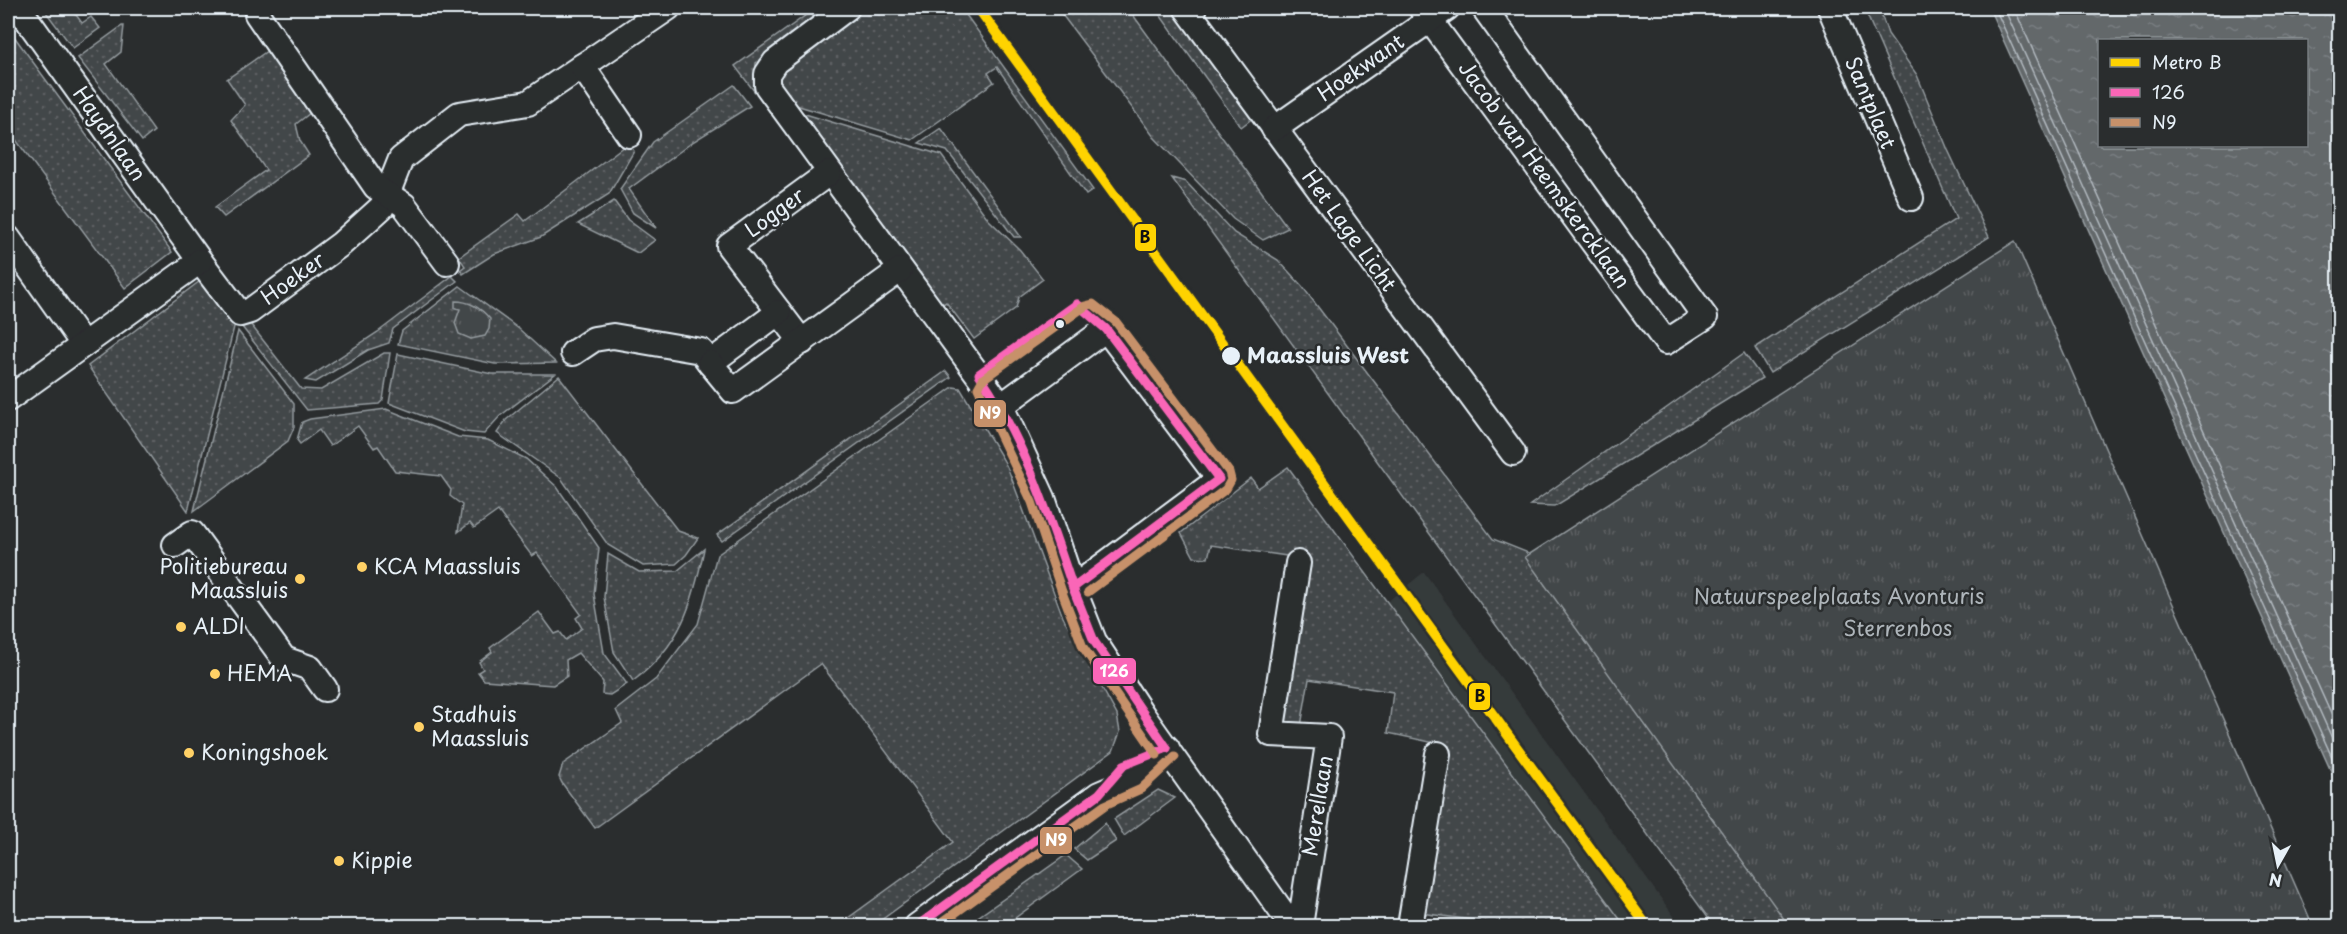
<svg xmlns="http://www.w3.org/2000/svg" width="2347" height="934" font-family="'Playpen Sans',sans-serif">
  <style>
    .built { fill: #363a3b }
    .grass { fill: url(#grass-dots); stroke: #959ca0; stroke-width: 1.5 }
    .park { fill: url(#park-tufts); stroke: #959ca0; stroke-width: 1.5 }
    .water { fill: url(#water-ripples); stroke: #989fa3; stroke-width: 1.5; fill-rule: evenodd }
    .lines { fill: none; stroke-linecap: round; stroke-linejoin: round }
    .shore { stroke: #b3bac0; stroke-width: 1.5 }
    .minor-casing { stroke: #e8f1f8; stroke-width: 28 }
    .minor { stroke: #2a2d2e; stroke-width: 24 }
    .bus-1-casing { stroke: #2a2d2e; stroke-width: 14 }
    .bus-2-casing { stroke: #2a2d2e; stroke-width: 14 }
    .bus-1 { stroke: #fa66b7; stroke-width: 9 }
    .bus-2 { stroke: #c7916a; stroke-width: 9 }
    .metro-1-casing { stroke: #2a2d2e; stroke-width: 15 }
    .metro-1 { stroke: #ffd301; stroke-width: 10 }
    .bus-dot { fill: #e8f1f8; stroke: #2a2d2e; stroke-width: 2 }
    .poi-dot { fill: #ffd166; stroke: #2a2d2e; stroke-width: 2 }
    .labels { text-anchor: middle; stroke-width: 5; stroke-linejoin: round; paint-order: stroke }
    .street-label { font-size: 21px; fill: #e8f1f8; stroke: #2a2d2e }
    .stop-label { font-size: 21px; font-weight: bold; fill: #e8f1f8; stroke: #2a2d2e; text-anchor: start }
    .poi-label { font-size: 21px; fill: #e8f1f8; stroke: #2a2d2e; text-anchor: start }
    .park-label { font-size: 21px; fill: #aeb5ba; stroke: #2a2d2e }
    .line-badge { stroke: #2a2d2e; stroke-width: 2 }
    .badge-label { font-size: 16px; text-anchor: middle; font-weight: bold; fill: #fff }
    .pale-badge-label { font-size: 16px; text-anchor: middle; font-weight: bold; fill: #111 }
  </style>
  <defs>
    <pattern id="grass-dots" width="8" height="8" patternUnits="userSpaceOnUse" patternTransform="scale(1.5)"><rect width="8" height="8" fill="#424648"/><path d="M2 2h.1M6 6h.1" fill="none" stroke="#5d6163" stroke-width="1.8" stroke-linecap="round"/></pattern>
    <pattern id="park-tufts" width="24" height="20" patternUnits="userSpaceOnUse" patternTransform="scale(1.5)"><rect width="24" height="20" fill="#424648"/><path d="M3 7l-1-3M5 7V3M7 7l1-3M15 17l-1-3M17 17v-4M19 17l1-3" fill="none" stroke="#5d6163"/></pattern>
    <pattern id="water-ripples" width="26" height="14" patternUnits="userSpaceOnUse" patternTransform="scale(1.5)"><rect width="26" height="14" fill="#63686b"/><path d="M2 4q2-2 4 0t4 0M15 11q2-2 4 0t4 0" fill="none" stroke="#797e81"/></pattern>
  </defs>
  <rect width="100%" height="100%" fill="#2a2d2e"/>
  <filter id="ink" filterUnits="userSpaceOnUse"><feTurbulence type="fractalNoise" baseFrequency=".0167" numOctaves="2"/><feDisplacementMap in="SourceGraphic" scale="12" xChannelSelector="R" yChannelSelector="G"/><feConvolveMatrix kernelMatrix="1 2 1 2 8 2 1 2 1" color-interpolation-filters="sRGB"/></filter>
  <g filter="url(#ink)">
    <polygon class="built" points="1424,572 1681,926 1625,926 1387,602"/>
    <g class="grass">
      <polygon points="43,8 71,8 82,23 91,17 100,28 73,48"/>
      <polygon points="816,8 829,8 756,63 754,91 735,66"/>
      <path d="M 859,8 L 961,8 L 1093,190 L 1086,195 L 997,67 L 988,73 L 994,82 L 912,140 L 789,103 C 782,93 775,83 780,71 L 850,21 Z"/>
      <polygon points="1057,8 1128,8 1288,228 1263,240 1233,219 1154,137"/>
      <polygon points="1155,8 1175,8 1254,117 1241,127"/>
      <polygon points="1864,8 1879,8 1888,34 1917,75 1948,150 1989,237 1770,373 1755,348 1956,219"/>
      <polygon points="122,26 124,26 121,52 106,64 154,131 142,141 78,58"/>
      <polygon points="8,28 172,252 125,288 8,129"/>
      <polygon points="267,51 310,113 296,124 300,141 309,155 224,217 215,207 266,170 231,120 245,105 227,79"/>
      <polygon points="734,85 750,106 694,141 629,189 656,228 633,213 620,189 653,142"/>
      <polygon points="795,111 941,155 989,220 1020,250 1043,279 1019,297 1016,308 974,339 946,302 938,307"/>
      <polygon points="941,128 1021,237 1014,237 947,151 919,143"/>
      <polygon points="628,143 634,151 609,194 541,237 494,254 463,274 460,270 465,266 459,257 519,214 525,221"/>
      <polygon points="1172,178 1186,182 1234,233 1278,260 1302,286 1493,539 1526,552 1812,926 1714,926"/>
      <polygon points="614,201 628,220 655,240 638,253 578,224"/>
      <polygon points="452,276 457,281 393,329 389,343 368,350 316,382 305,380 378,332"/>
      <polygon points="200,281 235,323 188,511 88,366"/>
      <polygon points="460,286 519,329 556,363 495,364 398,344 402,331"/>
      <polygon points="248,321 301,389 321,390 384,353 390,353 383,400 379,404 307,410 242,327"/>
      <polygon points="238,331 294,404 294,427 288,441 194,511"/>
      <polygon points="1744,353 1762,378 1555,506 1530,505"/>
      <polygon points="398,354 492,374 555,374 500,416 484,434 465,432 389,403"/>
      <polygon points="946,371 951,377 722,541 717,535"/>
      <polygon points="559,376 678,531 698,538 686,555 676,564 643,566 608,545 561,478 497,433 506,420"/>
      <polygon points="953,387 960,388 1007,466 1063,617 1117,715 1120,732 1113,751 873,926 837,926 953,842 821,664 595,828 562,783 559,777 563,764 622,723 616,710 656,679 698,624 717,555"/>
      <polygon points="386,409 458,437 488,440 526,459 557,487 599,548 594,594 604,653 627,684 610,695 602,694 603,682 578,653 566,660 567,676 553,685 484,680 478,672 483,669 479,662 492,652 490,648 539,612 555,634 560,632 566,640 582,628 576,618 581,614 537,553 532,556 498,511 474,528 470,523 458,532 462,505 450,496 451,490 441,476 395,471 378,446 374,448 358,426 330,446 319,430 300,444 297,440 302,422 310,419"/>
      <polygon points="1288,467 1625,926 1478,926 1479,921 1421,913 1449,746 1388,733 1393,692 1309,679 1301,726 1280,722 1307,559 1211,545 1208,558 1194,557 1181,533 1251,478 1258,488"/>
      <path d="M 704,549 C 693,603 681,646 633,681 L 614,652 L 604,597 L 608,554 L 639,572 L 677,571 Z"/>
      <polygon points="1158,790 1175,798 1124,836 1114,819"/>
      <polygon points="1105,823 1116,841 1087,860 1074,849"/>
      <polygon points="1066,855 1082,869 1004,926 965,926"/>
    </g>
    <g class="park">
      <polygon points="2015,241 2313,926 1789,926 1525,557"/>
      <path d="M 455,301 C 469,301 481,308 490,319 L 489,329 L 485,336 L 471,339 L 459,334 L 455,323 L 460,309 L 455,308 Z"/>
    </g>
    <path class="water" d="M 1989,8 L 2339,8 L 2339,789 ZM 2100,40 L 2306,40 L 2306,146 L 2100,146 Z"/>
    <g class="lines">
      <g class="shore">
        <polyline points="1995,8 2340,775"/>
        <polyline points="2004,8 2340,756"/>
        <polyline points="2014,8 2340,734"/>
      </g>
      <defs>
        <g id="minor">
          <polyline points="19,8 200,261 240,314 250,311 341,244 382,207 401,159 459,114 528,103 668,8"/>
          <polyline points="847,8 775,62 767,74 767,86 1001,406 1043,498 1073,588 1094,641 1144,717 1292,926"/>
          <polyline points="1186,8 1513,453"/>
          <polyline points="1421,8 1666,342 1705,317 1484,8"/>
          <polyline points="1830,8 1911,198"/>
          <polyline points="257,14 376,187 404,205 447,263"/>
          <polyline points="582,66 629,135"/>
          <polyline points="1274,129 1447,8"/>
          <polyline points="8,238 83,344"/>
          <polyline points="802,342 729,246 829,173"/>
          <polyline points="573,353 594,339 613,336 701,351 710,363 779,312"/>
          <polyline points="710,363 733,391 900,270"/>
          <polyline points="8,399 200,261"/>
          <polyline points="1001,406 1106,329 1219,479 1073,588"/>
          <polyline points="175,545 192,533 284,659 310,668 325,689"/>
          <polyline points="1298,563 1271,734 1329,737 1300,926"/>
          <polyline points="917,926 1099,794 1134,779 1167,748"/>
          <polyline points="1410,926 1438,754"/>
        </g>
      </defs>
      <use href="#minor" class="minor-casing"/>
      <use href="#minor" class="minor"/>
      <defs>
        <g id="bus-1">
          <path d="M 1077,304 L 1106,329 L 1219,479 L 1073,588 C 1048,514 1024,439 979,374 Z"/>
          <polyline points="1073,588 1094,641 1167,748"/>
          <polyline points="917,926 1099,794 1124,765 1167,748"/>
        </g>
        <g id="bus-2">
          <polyline points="1062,592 1032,502 978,388 983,379 1085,306 1093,304 1116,322 1229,472 1231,480 1226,489 1088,592"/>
          <polyline points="1062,592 1083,647 1157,755"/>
          <polyline points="937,926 1105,805 1141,789 1175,757"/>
        </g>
      </defs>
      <use href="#bus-1" class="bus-1-casing"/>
      <use href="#bus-2" class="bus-2-casing"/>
      <use href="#bus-1" class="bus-1"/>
      <use href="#bus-2" class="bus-2"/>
      <defs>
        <polyline id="metro-1" points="978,8 1647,926"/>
      </defs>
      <use href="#metro-1" class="metro-1-casing"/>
      <use href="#metro-1" class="metro-1"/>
    </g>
  </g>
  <g class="bus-dot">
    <circle cx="1060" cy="324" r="5"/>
    <circle cx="1231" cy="356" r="10"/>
  </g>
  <g class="poi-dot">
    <circle cx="362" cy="567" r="6"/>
    <circle cx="300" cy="579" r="6"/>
    <circle cx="181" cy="627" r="6"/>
    <circle cx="215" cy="674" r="6"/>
    <circle cx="419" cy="727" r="6"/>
    <circle cx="189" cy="753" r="6"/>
    <circle cx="339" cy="861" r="6"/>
  </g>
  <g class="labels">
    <g class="street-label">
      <text transform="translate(1361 68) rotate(-35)" y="7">Hoekwant</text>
      <text transform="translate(1870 103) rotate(67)" y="7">Santplaet</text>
      <text transform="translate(109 134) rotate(55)" y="7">Haydnlaan</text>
      <text transform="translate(1544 175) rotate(54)" y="7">Jacob van Heemskercklaan</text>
      <text transform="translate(775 213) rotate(-36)" y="7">Logger</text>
      <text transform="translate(1349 231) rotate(54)" y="7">Het Lage Licht</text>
      <text transform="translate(293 279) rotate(-36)" y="7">Hoeker</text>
      <text transform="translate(1318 806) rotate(-81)" y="7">Merellaan</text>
    </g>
    <g class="stop-label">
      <text x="1247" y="363">Maassluis West</text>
    </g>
    <g class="poi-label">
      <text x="288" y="574" text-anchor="end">Politiebureau<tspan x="288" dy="24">Maassluis</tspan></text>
      <text x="374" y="574">KCA Maassluis</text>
      <text x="193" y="634">ALDI</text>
      <text x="227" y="681">HEMA</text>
      <text x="431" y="722">Stadhuis<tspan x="431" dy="24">Maassluis</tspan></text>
      <text x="201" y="760">Koningshoek</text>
      <text x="351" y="868">Kippie</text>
    </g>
    <g class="park-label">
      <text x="1839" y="604">Natuurspeelplaats Avonturis</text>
      <text x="1898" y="636">Sterrenbos</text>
    </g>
  </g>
  <g class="line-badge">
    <rect x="1134" y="223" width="23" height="29" rx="6" fill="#ffd301"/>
    <rect x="973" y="399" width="34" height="29" rx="6" fill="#c7916a"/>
    <rect x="1092" y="657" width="45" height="28" rx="6" fill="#fa66b7"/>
    <rect x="1468" y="682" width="23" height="29" rx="6" fill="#ffd301"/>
    <rect x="1039" y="826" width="34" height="29" rx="6" fill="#c7916a"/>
  </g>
  <g class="badge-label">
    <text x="990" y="419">N9</text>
    <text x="1114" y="677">126</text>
    <text x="1056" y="846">N9</text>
  </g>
  <g class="pale-badge-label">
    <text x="1145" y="243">B</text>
    <text x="1480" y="702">B</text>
  </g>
  <rect width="2347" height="934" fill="none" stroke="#2a2d2e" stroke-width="30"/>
  <rect x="15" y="15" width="2317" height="904" fill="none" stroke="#e8f1f8" stroke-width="2" filter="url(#ink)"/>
  <rect x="2098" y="39" width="210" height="108" fill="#2a2d2e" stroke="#767b7f" stroke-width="1.5"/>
  <rect x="2110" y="58" width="30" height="9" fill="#ffd301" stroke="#767b7f" stroke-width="1.5"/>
  <text x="2152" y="69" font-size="18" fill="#e8f1f8">Metro B</text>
  <rect x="2110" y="88" width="30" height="9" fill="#fa66b7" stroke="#767b7f" stroke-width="1.5"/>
  <text x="2152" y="99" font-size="18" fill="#e8f1f8">126</text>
  <rect x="2110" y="118" width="30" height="9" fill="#c7916a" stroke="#767b7f" stroke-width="1.5"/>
  <text x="2152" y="129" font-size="18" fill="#e8f1f8">N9</text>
  <g transform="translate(2278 865) rotate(189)" stroke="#2a2d2e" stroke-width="4.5" paint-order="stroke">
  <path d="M0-4.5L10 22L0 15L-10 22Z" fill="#e8f1f8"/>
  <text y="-9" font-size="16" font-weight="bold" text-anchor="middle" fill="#e8f1f8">N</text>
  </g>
</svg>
